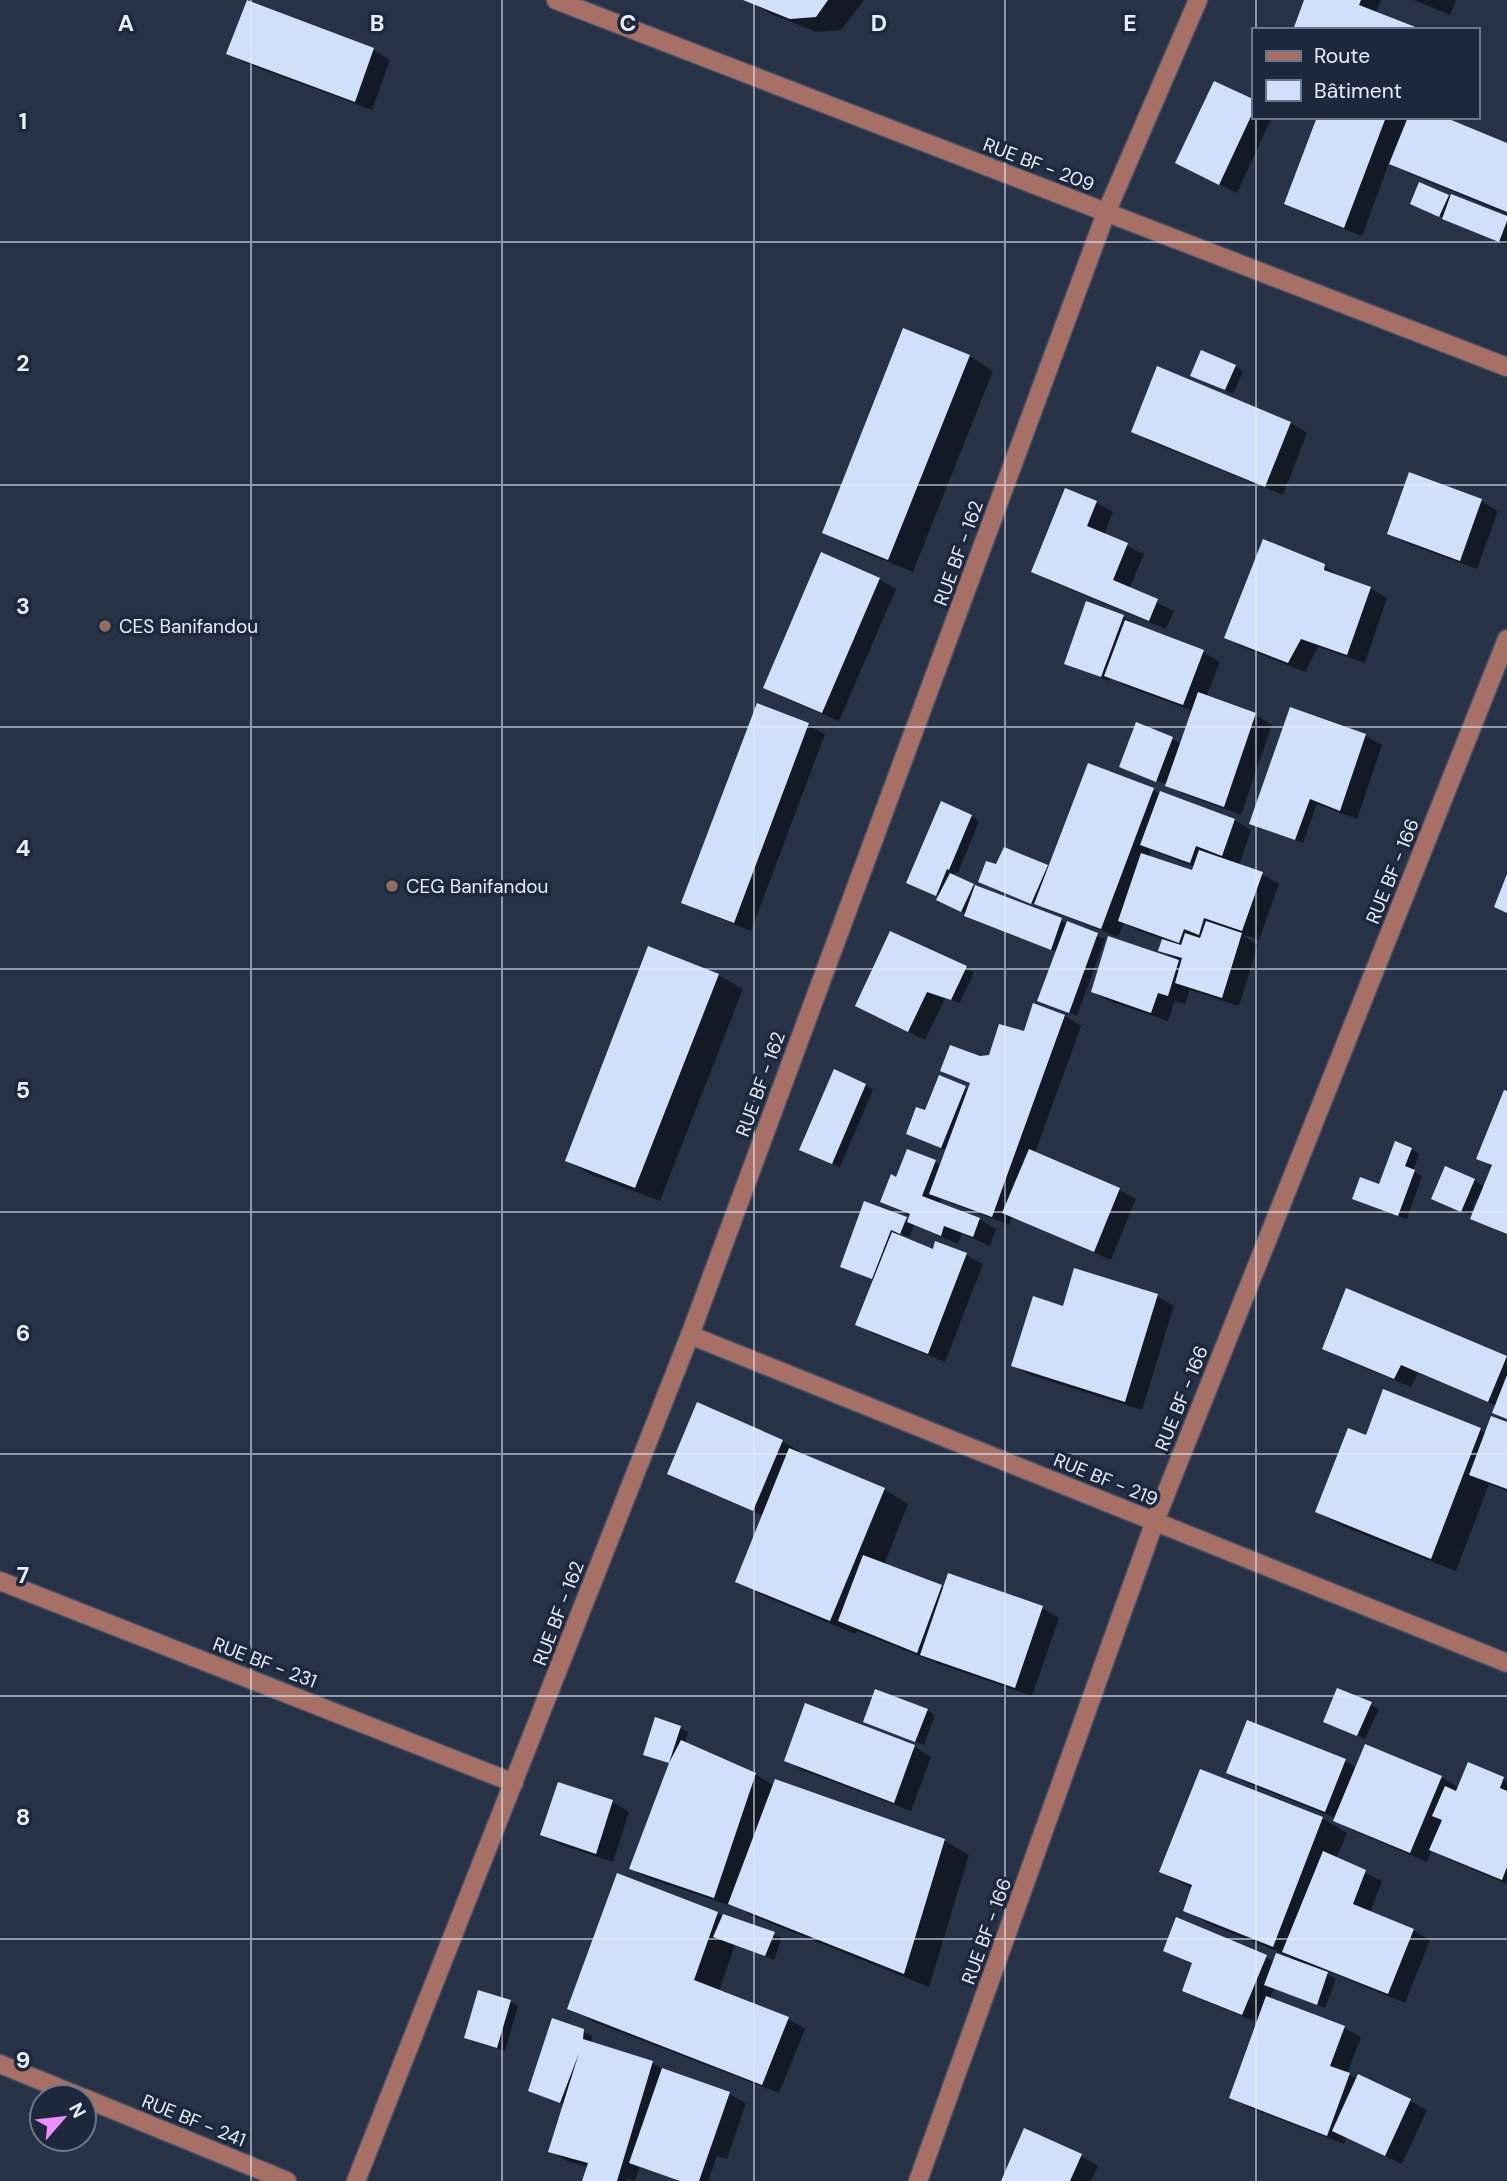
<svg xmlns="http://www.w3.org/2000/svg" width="1507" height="2181" font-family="'DM Sans',sans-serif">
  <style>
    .shadow { fill: #0007; fill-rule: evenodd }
    .building { fill: #d1e0fa }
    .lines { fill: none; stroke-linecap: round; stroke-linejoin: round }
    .minor-casing { stroke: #465064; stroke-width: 21 }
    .minor { stroke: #a67067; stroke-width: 18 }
    .grid { fill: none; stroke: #e6eefc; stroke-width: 2; stroke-opacity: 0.55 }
    .education-dot { fill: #8d6e63; stroke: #1d283c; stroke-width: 2.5 }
    .labels { text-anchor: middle; stroke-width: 7; stroke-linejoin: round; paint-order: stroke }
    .street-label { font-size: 19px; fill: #e6eefc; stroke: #1d283c }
    .poi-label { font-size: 19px; fill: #e6eefc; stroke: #1d283c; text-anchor: start }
    .grid-label { font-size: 23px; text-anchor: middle; font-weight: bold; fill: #e6eefc; stroke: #1d283c; stroke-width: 7; stroke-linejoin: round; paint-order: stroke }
  </style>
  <rect width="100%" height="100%" fill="#273247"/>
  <g class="shadow">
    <polygon points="747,0 864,0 841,30 816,32 771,14"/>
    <polygon points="1306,0 1381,0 1376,13"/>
    <polygon points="1414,0 1456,0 1450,15"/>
    <polygon points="248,2 374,50 390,60 372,110 245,63 228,53"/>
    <polygon points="1215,83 1253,101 1253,117 1272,117 1237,193 1194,172"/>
    <polygon points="1319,117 1440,117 1507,145 1507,214 1408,173 1389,163 1362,236 1303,213 1286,204"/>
    <polygon points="1448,196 1507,218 1507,245 1420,208"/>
    <polygon points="969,356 993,371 913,572 849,546 824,532"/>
    <polygon points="1235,366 1243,371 1233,394 1192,376"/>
    <polygon points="1158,368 1291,423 1307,433 1283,495 1149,441 1133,431"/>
    <polygon points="1066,491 1097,503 1113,512 1104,535 1144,554 1129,589 1174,611 1166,629 1050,581 1033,571"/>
    <polygon points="1481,501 1498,511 1477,569 1406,543 1389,533"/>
    <polygon points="1324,566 1341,576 1341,578 1370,588 1387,598 1365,663 1318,647 1305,672 1243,647 1227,638"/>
    <polygon points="879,579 896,589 839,721 782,697 766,687"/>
    <polygon points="1087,604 1123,617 1131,621 1131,623 1203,652 1220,662 1206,697 1256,715 1272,725 1241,815 1184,794 1164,783 1129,771 1172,739 1181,744 1193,711 1123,685 1111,677 1109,681 1066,663"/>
    <polygon points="758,705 808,725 825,734 751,931 700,911 684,902"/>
    <polygon points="1291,709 1366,736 1382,745 1357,819 1317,804 1303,843 1251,823"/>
    <path d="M 1089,765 L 1161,794 L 1235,820 L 1251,830 L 1239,866 L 1262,874 L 1279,884 L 1259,940 L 1244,935 L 1244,936 L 1258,945 L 1239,1006 L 1190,990 L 1185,1004 L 1175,1001 L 1168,1021 L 1109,1001 L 1093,992 L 1176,961 L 1177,959 L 1160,950 L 1164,940 L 1137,930 L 1124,923 L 1118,937 L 988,886 L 997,867 L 1047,866 L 1050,868 ZM 1151,850 L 1195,867 L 1193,872 L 1148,857 Z"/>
    <polygon points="971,816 979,821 958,873 955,872 954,876 976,887 1105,939 1077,1016 1039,1000 1057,952 974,920 967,914 947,904 940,897 916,887"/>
    <polygon points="966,968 974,972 960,1003 945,998 925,1040 857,1006"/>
    <polygon points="718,975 743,989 660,1201 592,1175 567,1161"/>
    <polygon points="1034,1005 1065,1016 1081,1026 1035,1153 1120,1190 1136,1199 1111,1260 1012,1217 1009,1225 941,1199 939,1204 979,1219 996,1229 990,1246 962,1234 958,1244 914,1225 909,1237 899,1233 898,1236 934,1251 966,1255 983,1264 945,1362 874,1334 857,1324 875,1280 850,1270 865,1203 909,1221 911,1216 882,1202 897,1179 908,1151 942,1165 947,1150 916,1138 940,1077 969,1090 980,1058 990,1057 1025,1034"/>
    <polygon points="865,1085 873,1090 840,1167 809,1154"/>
    <polygon points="1507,1093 1507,1235 1472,1218 1479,1200 1476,1199 1470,1215 1442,1203 1474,1180 1485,1187 1493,1167 1479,1159"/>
    <polygon points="1411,1149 1419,1154 1413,1171 1422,1176 1407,1219 1362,1203 1380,1186"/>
    <polygon points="1347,1291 1507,1358 1507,1420 1495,1412 1497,1406 1418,1373 1411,1387 1341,1358 1324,1348"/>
    <polygon points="1157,1296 1174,1306 1142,1410 1030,1375 1013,1365 1064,1308"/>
    <polygon points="1384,1391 1486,1433 1507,1424 1507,1491 1489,1484 1456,1571 1342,1526 1317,1512 1367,1437"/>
    <polygon points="782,1441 799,1451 798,1454 884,1489 908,1504 884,1565 945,1589 1042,1608 1059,1618 1032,1696 939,1664 857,1631 855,1634 762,1595 738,1581 764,1516 686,1483 669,1473"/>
    <polygon points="1338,1690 1379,1709 1365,1739 1333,1725"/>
    <polygon points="806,1706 915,1747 931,1757 911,1811 802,1770 786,1760"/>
    <polygon points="927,1710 935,1715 924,1745 873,1725"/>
    <polygon points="1248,1722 1345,1761 1357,1768 1441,1777 1459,1788 1503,1779 1507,1781 1507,1884 1448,1859 1432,1850 1427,1862 1352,1830 1335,1820 1336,1818 1245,1782 1229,1772"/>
    <polygon points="680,1728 688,1732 685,1744 755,1774 775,1786 776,1781 945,1841 969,1855 929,1987 755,1917 732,1904 731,1906 648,1878 631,1869 671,1764 645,1754"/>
    <polygon points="559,1784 613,1802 629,1812 613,1862 559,1844 542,1835"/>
    <polygon points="1322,1818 1347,1833 1336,1859 1382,1881 1370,1912 1413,1930 1430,1940 1405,2003 1327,1971 1326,1973 1336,1979 1325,2008 1274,1989 1269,1999 1344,2028 1361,2037 1347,2074 1410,2101 1427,2110 1402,2164 1346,2138 1344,2144 1248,2107 1231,2097 1258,2023 1201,1999 1184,1990 1194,1965 1165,1950 1177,1920 1275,1962 1290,1960 1291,1957 1209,1924 1185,1910 1193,1889 1161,1872"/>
    <polygon points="717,1914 782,1938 774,1960 735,1945 719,1991 788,2019 805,2029 779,2093 594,2022 569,2008"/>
    <polygon points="511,2001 518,2006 505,2051 474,2042 466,2038"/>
    <polygon points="583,2031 592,2036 591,2043 652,2063 670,2073 729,2094 746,2103 727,2159 717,2156 708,2181 680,2181 640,2167 635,2181 627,2179 626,2181 584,2181 588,2167 567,2161 550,2151 565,2105 530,2091"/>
    <polygon points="1081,2156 1098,2166 1091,2181 1003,2181"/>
  </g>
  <g class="building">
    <polygon points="247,0 374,48 355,102 226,54"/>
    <polygon points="743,0 828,0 816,17 790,19"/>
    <polygon points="1304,0 1361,0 1359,5 1423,30 1293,30"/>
    <polygon points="1214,81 1253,99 1253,112 1219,185 1175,163"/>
    <polygon points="1317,117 1386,117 1344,228 1284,204"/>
    <polygon points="1408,117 1444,117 1507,143 1507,212 1389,164"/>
    <polygon points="1419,182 1449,195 1439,217 1410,204"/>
    <polygon points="1451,194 1507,216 1507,221 1499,242 1442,219"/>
    <polygon points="903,328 970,355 888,560 822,533"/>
    <polygon points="1201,350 1236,365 1225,390 1190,376"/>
    <polygon points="1157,366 1291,422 1265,487 1131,432"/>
    <polygon points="1409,472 1482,499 1460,561 1387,534"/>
    <polygon points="1065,488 1097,501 1087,526 1128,543 1113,580 1158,599 1149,621 1031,572"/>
    <polygon points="1263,539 1325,564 1324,570 1371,587 1347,655 1301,639 1288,663 1224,638"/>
    <polygon points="821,552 880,578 822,713 763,688"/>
    <polygon points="1086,601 1124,615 1101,677 1064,664"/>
    <polygon points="1125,620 1204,650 1183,705 1104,676"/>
    <polygon points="1198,692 1256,713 1224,807 1165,786"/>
    <polygon points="757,703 809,723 734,923 681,903"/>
    <polygon points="1290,707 1366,734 1340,811 1310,799 1295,840 1249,824"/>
    <polygon points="1136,722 1173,737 1156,782 1119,767"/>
    <polygon points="1088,763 1154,788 1101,929 1034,904"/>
    <polygon points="1160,791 1235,819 1222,856 1196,846 1190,863 1140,845"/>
    <polygon points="941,801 972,815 949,870 947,869 936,896 906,883"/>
    <polygon points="1004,847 1048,865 1031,904 978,882 986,861 996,864"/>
    <polygon points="1199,850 1263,872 1242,931 1204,918 1199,935 1184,929 1179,943 1118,921 1141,853 1192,870"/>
    <polygon points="950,873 974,884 961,912 936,900"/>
    <polygon points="1507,874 1507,913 1494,907"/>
    <polygon points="975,885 1062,918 1051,950 964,916"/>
    <polygon points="1067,921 1098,933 1069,1013 1037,1001"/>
    <polygon points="1206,921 1242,933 1222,998 1175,983 1182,958 1158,951 1162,939 1181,945 1185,933 1200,938"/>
    <polygon points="890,931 967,966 951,1000 927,992 908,1032 855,1006"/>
    <polygon points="1108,936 1179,960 1168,996 1158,993 1151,1013 1091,992"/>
    <polygon points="648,946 719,974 635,1188 565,1161"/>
    <polygon points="1033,1003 1065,1015 992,1217 929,1194 970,1083 940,1071 950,1045 980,1056 989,1055 999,1024 1024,1031"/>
    <polygon points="834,1069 866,1084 832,1164 799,1150"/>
    <polygon points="939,1075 966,1086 941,1148 906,1134 916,1107 925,1110"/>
    <polygon points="1504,1090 1507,1091 1507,1234 1470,1219 1492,1165 1476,1159"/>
    <polygon points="1395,1141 1412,1148 1405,1166 1415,1170 1398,1216 1352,1199 1360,1177 1379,1184"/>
    <polygon points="907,1149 936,1160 922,1196 980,1218 973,1237 944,1226 941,1236 907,1222 910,1214 880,1202 891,1174 896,1177"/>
    <polygon points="1029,1149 1120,1188 1094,1252 1002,1213"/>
    <polygon points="1445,1166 1475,1179 1461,1212 1431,1199"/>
    <polygon points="864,1201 907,1217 900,1234 891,1230 872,1279 840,1267"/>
    <polygon points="892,1232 933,1249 935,1241 967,1253 928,1354 855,1325"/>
    <polygon points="1074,1268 1158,1294 1125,1402 1011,1366 1033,1296 1063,1306"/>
    <polygon points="1346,1288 1507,1356 1488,1402 1401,1365 1394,1379 1322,1349"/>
    <polygon points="1507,1375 1507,1419 1492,1413"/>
    <polygon points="1383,1389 1481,1428 1431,1559 1315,1512 1348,1428 1366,1435"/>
    <polygon points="697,1402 783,1440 753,1511 667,1474"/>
    <polygon points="1491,1416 1507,1422 1507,1489 1469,1475"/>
    <polygon points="789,1448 885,1488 830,1621 735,1582"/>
    <polygon points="863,1555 942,1585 917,1653 838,1621"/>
    <polygon points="948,1573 1043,1606 1015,1688 920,1655"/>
    <polygon points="1337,1688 1372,1702 1357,1736 1323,1722"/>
    <polygon points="875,1689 928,1709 915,1742 863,1722"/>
    <polygon points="805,1703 915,1745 894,1803 784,1761"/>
    <polygon points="655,1717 681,1726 669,1763 643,1755"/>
    <polygon points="1247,1720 1346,1759 1325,1812 1226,1773"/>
    <polygon points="681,1740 756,1773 714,1898 629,1869 669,1763"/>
    <polygon points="1365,1744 1442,1776 1410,1853 1333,1821"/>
    <polygon points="1468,1762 1504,1777 1500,1788 1507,1791 1507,1867 1502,1880 1429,1850 1442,1820 1432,1816 1445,1786 1456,1791"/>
    <polygon points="1200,1769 1323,1817 1273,1947 1183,1911 1192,1885 1159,1872"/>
    <polygon points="775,1779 945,1839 904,1974 728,1904"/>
    <polygon points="558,1782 613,1800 596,1854 540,1835"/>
    <polygon points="1323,1851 1366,1870 1353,1904 1414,1929 1388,1994 1282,1952"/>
    <polygon points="617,1873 718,1912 694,1980 789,2017 762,2085 567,2009"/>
    <polygon points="723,1914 775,1932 765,1956 713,1937"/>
    <polygon points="1176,1917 1267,1955 1242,2015 1182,1991 1192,1963 1163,1951"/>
    <polygon points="1276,1953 1328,1972 1317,2005 1264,1985"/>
    <polygon points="478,1990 511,2000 497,2048 464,2038"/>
    <polygon points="1266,1996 1345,2026 1330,2066 1350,2073 1327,2136 1229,2098"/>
    <polygon points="552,2018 584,2029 583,2039 653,2061 617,2181 582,2181 588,2163 548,2152 579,2053 560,2103 528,2091"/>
    <polygon points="662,2068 730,2092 699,2181 680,2181 629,2163"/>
    <polygon points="1358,2074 1411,2099 1385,2156 1332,2131"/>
    <polygon points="1024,2128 1082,2154 1070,2181 1001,2181"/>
  </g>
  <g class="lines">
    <defs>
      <g id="minor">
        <polyline points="556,0 1507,367"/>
        <polyline points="690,1335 1507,1663"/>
        <polyline points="0,1581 514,1783"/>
        <polyline points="0,2064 81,2097"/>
        <polyline points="84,2098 287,2181"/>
        <polyline points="356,2181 690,1335 1106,213 1198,0"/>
        <polyline points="918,2181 1155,1521 1507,639"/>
      </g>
    </defs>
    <use href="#minor" class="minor-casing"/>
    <use href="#minor" class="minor"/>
  </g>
  <path class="grid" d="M 251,0 L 251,2181M 502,0 L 502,2181M 754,0 L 754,2181M 1005,0 L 1005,2181M 1256,0 L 1256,30M 1256,117 L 1256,2181M 0,242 L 1507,242M 0,485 L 1507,485M 0,727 L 1507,727M 0,969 L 1507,969M 0,1212 L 1507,1212M 0,1454 L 1507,1454M 0,1696 L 1507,1696M 0,1939 L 1507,1939"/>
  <g class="education-dot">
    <circle cx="105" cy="626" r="7"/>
    <circle cx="392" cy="886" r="7"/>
  </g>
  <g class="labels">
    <g class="street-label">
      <text transform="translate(1039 164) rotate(21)" y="7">RUE BF - 209</text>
      <text transform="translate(958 553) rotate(-70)" y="7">RUE BF - 162</text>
      <text transform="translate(1392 871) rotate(-68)" y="7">RUE BF - 166</text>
      <text transform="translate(760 1084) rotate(-70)" y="7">RUE BF - 162</text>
      <text transform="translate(1181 1398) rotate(-68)" y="7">RUE BF - 166</text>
      <text transform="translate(1106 1479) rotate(22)" y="7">RUE BF - 219</text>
      <text transform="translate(558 1613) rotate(-69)" y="7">RUE BF - 162</text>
      <text transform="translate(265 1662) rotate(21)" y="7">RUE BF - 231</text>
      <text transform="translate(986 1931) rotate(-70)" y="7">RUE BF - 166</text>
      <text transform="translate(194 2120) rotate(22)" y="7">RUE BF - 241</text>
    </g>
    <g class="poi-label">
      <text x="119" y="633">CES Banifandou</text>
      <text x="406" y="893">CEG Banifandou</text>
    </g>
  </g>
  <g class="grid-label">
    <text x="126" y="31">A</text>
    <text x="377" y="31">B</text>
    <text x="628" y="31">C</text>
    <text x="879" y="31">D</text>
    <text x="1130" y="31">E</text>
    <text x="23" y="129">1</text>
    <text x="23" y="371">2</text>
    <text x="23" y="614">3</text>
    <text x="23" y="856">4</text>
    <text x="23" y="1098">5</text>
    <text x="23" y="1341">6</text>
    <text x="23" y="1583">7</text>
    <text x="23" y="1825">8</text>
    <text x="23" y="2068">9</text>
  </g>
  <rect x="1252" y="28" width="228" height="91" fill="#1d283c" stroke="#6d7789" stroke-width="2"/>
  <rect x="1266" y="51" width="35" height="10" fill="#a67067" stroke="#6d7789" stroke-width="2"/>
  <text x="1314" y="63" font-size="21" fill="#e6eefc">Route</text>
  <rect x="1266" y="80" width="35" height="21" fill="#d1e0fa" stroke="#6d7789" stroke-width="2"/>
  <text x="1314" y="98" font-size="21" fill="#e6eefc">Bâtiment</text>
  <g transform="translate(63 2118) rotate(62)"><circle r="33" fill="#1d283c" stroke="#6d7789" stroke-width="2"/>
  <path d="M0-5L12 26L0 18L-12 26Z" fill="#ea8dfd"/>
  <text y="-10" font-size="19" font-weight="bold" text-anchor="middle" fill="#e6eefc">N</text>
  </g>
</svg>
